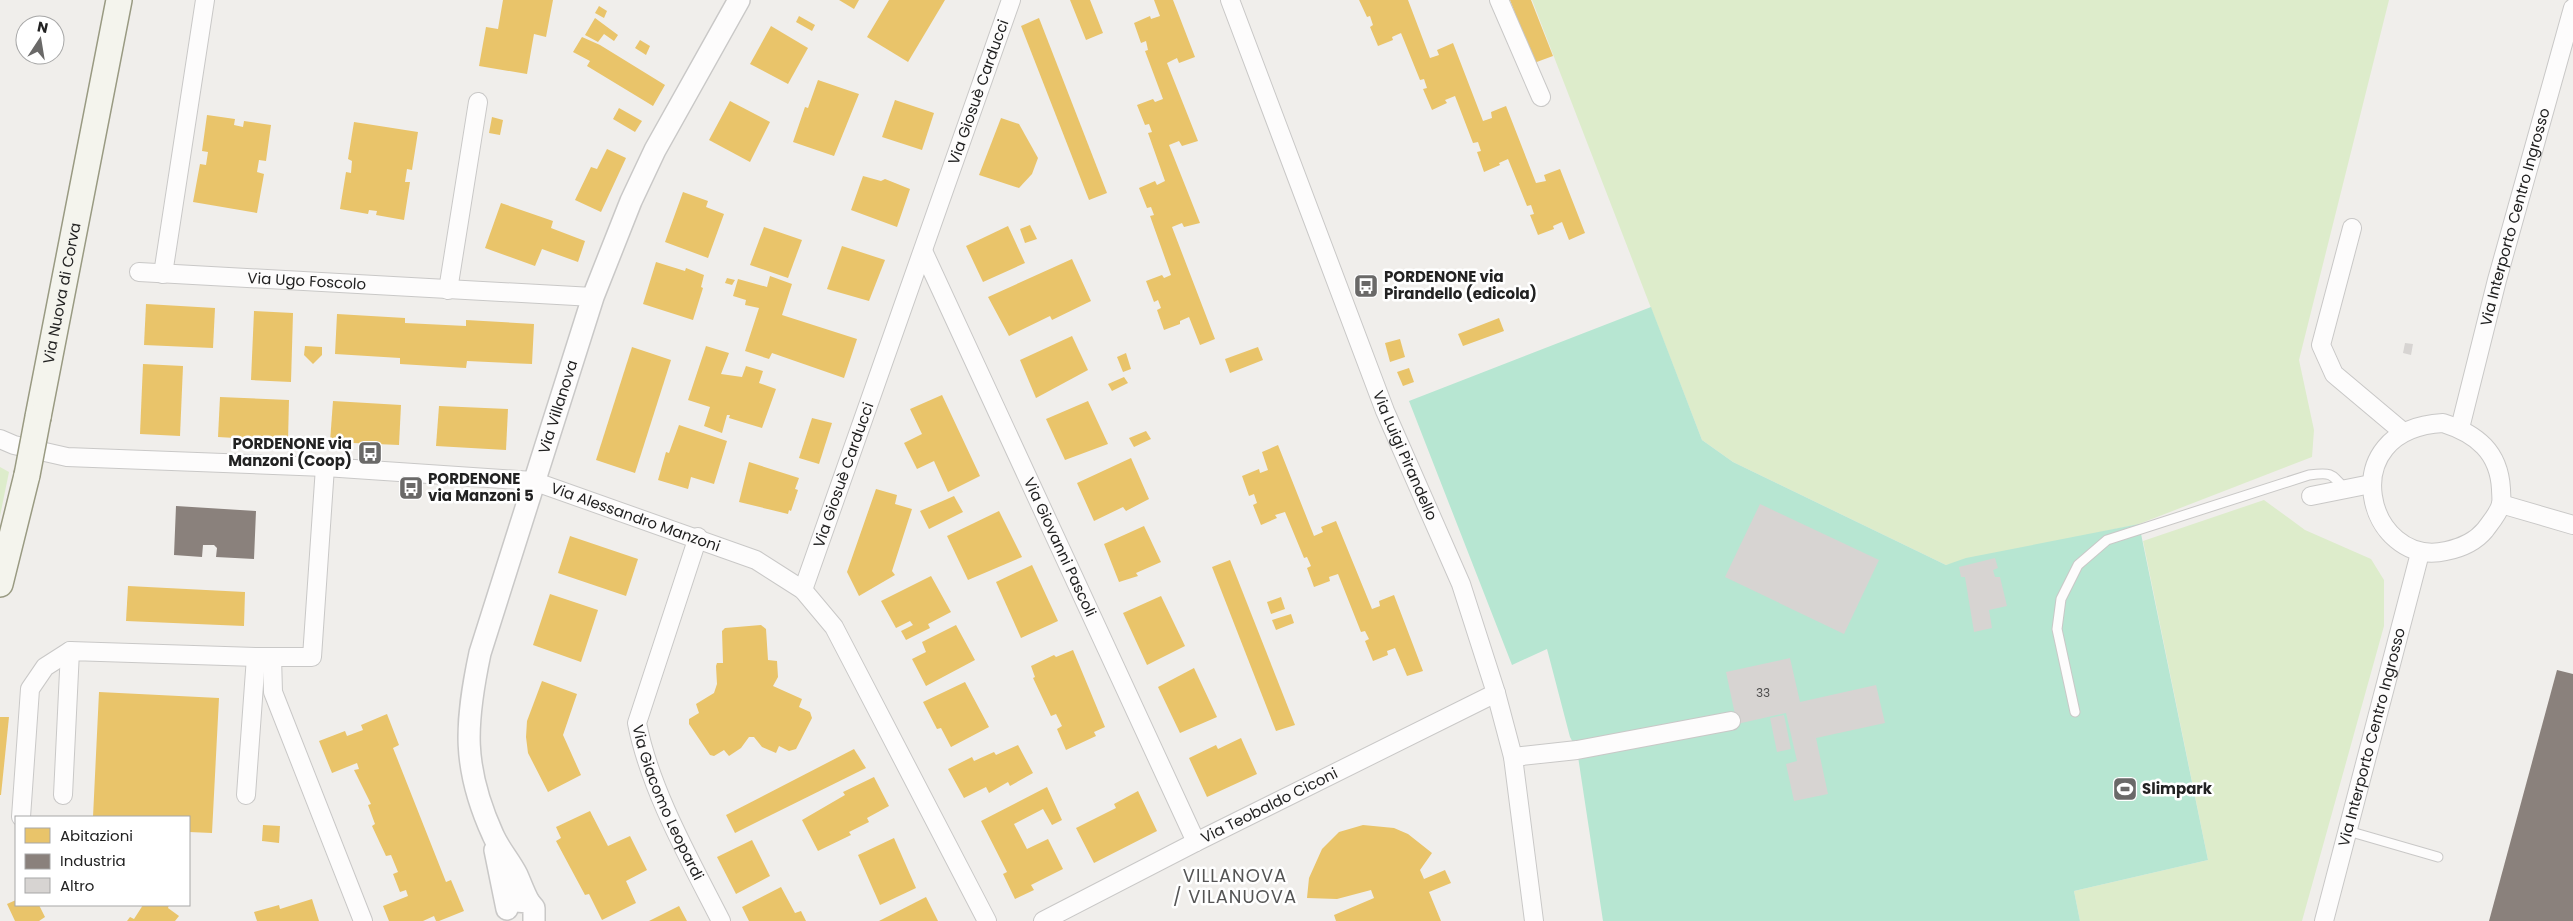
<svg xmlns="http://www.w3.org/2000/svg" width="2573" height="921" font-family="Poppins,sans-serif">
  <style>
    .grass { fill: #ddeccb }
    .pitch { fill: #b7e6d2 }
    .homes { fill: #e9c46a }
    .industry { fill: #8a817c }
    .building { fill: #d7d4d2 }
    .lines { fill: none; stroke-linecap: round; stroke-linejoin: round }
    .service-casing { stroke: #c9c8c7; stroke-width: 11 }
    .minor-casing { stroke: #c9c8c7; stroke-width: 20 }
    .tertiary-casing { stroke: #c9c8c7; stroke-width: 24 }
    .secondary-casing { stroke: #999a82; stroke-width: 28 }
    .service { stroke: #fdfcfc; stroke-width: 9 }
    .minor { stroke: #fdfcfc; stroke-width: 18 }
    .tertiary { stroke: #fdfcfc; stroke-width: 21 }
    .secondary { stroke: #f4f4ed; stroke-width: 25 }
    .secondary-bridge-casing { stroke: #999a82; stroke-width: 28; stroke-linecap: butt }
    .secondary-bridge { stroke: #f4f4ed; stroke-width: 25 }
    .labels { text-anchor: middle; stroke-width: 5; stroke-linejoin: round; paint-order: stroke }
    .number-label { font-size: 12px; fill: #4f4e4e }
    .street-label { font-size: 15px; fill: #222; stroke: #fff }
    .poi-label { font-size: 15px; font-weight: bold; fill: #222; stroke: #fff; text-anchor: start }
    .quarter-label { font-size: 18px; letter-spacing: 1px; fill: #555; stroke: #fff }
  </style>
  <rect width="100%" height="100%" fill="#f0eeeb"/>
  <g class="grass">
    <polygon points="1532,0 2389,0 2299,360 2314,430 2312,457 2139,524 1946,565 1733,462 1702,440"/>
    <polygon points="0,467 9,472 0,516"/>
    <polygon points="2264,500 2305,530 2371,559 2384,580 2384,626 2302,921 2080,921 2074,891 2208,860 2143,541"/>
  </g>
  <polygon class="pitch" points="1651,307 1702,440 1733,462 1946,565 1966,558 2139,524 2208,860 2074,891 2080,921 1603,921 1577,750 1570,737 1547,649 1512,665 1409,401"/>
  <g class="homes">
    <polygon points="503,0 553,0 546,37 534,34 527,74 479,66 486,27 498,29"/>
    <polygon points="839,0 859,0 854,9"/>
    <polygon points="889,0 945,0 908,62 867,37"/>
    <polygon points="1070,0 1090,0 1103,33 1086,40"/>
    <polygon points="1154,0 1173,0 1195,57 1179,63 1177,58 1167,63 1198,141 1182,146 1179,141 1169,145 1200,223 1184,227 1182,223 1172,227 1215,339 1200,345 1189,317 1180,321 1180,324 1164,330 1157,310 1161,308 1158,300 1154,302 1146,281 1162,275 1164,278 1171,275 1150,216 1154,215 1151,207 1147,208 1139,188 1155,181 1157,185 1165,181 1148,133 1152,132 1149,124 1145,125 1137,105 1153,99 1155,102 1163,99 1145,51 1148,50 1146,41 1141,43 1134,23 1150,16 1151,19 1160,16"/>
    <polygon points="1359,0 1408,0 1430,58 1439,55 1437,50 1453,43 1483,121 1492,118 1491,112 1506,106 1536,183 1546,181 1544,175 1560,169 1585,233 1569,240 1562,222 1553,226 1554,229 1538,235 1530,215 1534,214 1531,205 1527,206 1508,159 1499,163 1500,165 1484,172 1477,152 1481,151 1478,142 1473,143 1455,96 1445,100 1447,103 1432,110 1423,89 1427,88 1424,79 1420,80 1401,33 1392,37 1393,40 1378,46 1370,27 1373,25 1370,16 1367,17"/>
    <polygon points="1510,0 1531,0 1553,56 1534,63"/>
    <polygon points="599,6 607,11 604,18 595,13"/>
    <polygon points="799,16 815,25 812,31 796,22"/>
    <polygon points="595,18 618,35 614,41 604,34 598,42 585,35"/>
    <polygon points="1039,18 1107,193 1089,200 1021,26"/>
    <polygon points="771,26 808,48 788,84 750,64"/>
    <polygon points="582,37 600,45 665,85 653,106 587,66 590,61 573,52"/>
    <polygon points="640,40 650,46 646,55 635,48"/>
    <polygon points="818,80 859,94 834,156 793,142 805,107 808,108"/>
    <polygon points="895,100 934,113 922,150 882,137"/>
    <polygon points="730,101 770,122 750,162 709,140"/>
    <polygon points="619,108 642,121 635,132 613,119"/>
    <polygon points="207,115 235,119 234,125 243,127 244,121 271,125 266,161 259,160 257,172 264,174 257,213 193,202 200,164 206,165 208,152 202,151"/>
    <polygon points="492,117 503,120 500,135 489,133"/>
    <polygon points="1001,118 1019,124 1038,158 1032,174 1019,188 979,175"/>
    <polygon points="354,122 418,132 412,170 407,169 405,182 410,182 404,220 376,215 377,211 369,210 368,214 340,209 346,172 351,173 352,161 348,159"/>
    <polygon points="607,149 626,158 601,212 575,200 591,167 597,169"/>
    <polygon points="863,176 881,181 885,179 910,189 897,227 851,210"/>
    <polygon points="683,192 708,201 706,207 724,214 708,258 665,242"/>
    <polygon points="501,203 553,221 551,228 585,241 578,262 542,249 535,266 485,248"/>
    <polygon points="1030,225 1037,239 1025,243 1020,229"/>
    <polygon points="1008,226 1025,263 983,282 966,246"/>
    <polygon points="764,227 802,240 788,278 750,265"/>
    <polygon points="842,246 885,260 869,301 827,289"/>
    <polygon points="1072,259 1091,301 1052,320 1050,316 1009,336 988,297"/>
    <polygon points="656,262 685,271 686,268 704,275 701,287 703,288 693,320 643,304"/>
    <polygon points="770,276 792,284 782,315 857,339 844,378 772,353 769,359 745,351 759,308 745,305 746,300 733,296 738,279 767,287"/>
    <polygon points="727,278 735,280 732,285 725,283"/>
    <polygon points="146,304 215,308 213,348 144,345"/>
    <polygon points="254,311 293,313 291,382 251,380"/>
    <polygon points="337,314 405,318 405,323 466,326 466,320 534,324 532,364 467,361 466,368 400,364 400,358 335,354"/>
    <polygon points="1499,318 1504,331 1463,346 1458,334"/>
    <polygon points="1072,336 1088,370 1036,398 1020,360"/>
    <polygon points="1400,339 1405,357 1390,362 1385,343"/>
    <polygon points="305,346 322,347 322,355 313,364 304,355"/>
    <polygon points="706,346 729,353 721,374 742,377 746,366 763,371 759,383 776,389 762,428 729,418 730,415 727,415 722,433 704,426 710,407 688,400"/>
    <polygon points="632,347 671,360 635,473 596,460"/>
    <polygon points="1258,347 1263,360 1230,373 1225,359"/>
    <polygon points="1126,353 1131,369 1123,372 1117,357"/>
    <polygon points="143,364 183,366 180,436 140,434"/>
    <polygon points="1409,368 1414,382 1403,386 1397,372"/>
    <polygon points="1124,377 1128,383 1112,391 1108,384"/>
    <polygon points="942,395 980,476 948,492 934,461 917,469 904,443 922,434 910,409"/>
    <polygon points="220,397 289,400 288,441 218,437"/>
    <polygon points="333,401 401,405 399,445 330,442"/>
    <polygon points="1088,401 1108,444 1065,460 1046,419"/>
    <polygon points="439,406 508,409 506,450 436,446"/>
    <polygon points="812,418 832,423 819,464 799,458"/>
    <polygon points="679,425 727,441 714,484 691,477 688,489 658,480 666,452 669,453"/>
    <polygon points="1146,431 1151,439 1134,447 1129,438"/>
    <polygon points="1278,445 1314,536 1323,532 1321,527 1336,521 1372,609 1380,606 1379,601 1394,595 1423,671 1407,676 1395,648 1387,651 1388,655 1373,661 1365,641 1369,639 1365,631 1361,632 1338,574 1329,577 1330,581 1314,587 1307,568 1311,566 1307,557 1304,558 1285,512 1275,515 1277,518 1261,525 1253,505 1257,503 1254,494 1249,496 1242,476 1259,469 1260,473 1268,470 1262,452"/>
    <polygon points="1131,458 1149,499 1126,511 1123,507 1094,521 1077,483"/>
    <polygon points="749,462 799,478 795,489 798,490 791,511 789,510 788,514 739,502"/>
    <polygon points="876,489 897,495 895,504 912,509 892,571 895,575 859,596 847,572"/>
    <polygon points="954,496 963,512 929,529 920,511"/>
    <polygon points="999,511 1022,557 968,580 947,536"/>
    <polygon points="1144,526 1161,562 1136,573 1138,576 1119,582 1104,544"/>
    <polygon points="570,536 638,559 626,596 558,573"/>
    <polygon points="1230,560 1295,725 1276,731 1212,567"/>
    <polygon points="1032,565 1058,621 1021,638 996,582"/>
    <polygon points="931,576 951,612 928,624 930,628 906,640 901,631 913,625 910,621 896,628 881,601"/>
    <polygon points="128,586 245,592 244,626 126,621"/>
    <polygon points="550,594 598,610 581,662 533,645"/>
    <polygon points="1161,596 1185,646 1147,665 1123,613"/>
    <polygon points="1281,597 1285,609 1271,614 1267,602"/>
    <polygon points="1291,614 1294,623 1276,630 1272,620"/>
    <polygon points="761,625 766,629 768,660 777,661 778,677 773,686 802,699 799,707 810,712 812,718 796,749 789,751 779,746 776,753 762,747 754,737 749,737 741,748 729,756 724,750 714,756 710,755 689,724 689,719 699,713 696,704 714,693 717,684 716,666 717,663 723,663 722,631 725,628"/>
    <polygon points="956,625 975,660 926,686 912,659 926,652 922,642"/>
    <polygon points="1073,650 1105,727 1094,732 1096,736 1066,750 1057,729 1062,726 1056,714 1051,716 1033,678 1035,677 1031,666 1054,655 1056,657"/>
    <polygon points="1194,668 1217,717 1180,733 1158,687"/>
    <polygon points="542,681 577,694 563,735 581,775 548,792 528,753 526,737 527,721"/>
    <polygon points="965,682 989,727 951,747 941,728 937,729 923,702"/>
    <polygon points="99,692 219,698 212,833 189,832 189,817 93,817"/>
    <polygon points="387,714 399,745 393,748 446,882 451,880 464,911 439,921 436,921 434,916 423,921 389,921 383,906 408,896 406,890 400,892 393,874 398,872 391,855 386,856 372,826 375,824 368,805 371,804 354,770 359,769 357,763 332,773 319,741 345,731 347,736 363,730 361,725"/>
    <polygon points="0,717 9,717 1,795 0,795"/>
    <polygon points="1241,738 1257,774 1207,797 1189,758 1216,745 1218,749"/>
    <polygon points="1018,745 1033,773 1010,786 1008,782 989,793 986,787 964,798 948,769 972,757 974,761 994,752 996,755"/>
    <polygon points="854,749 866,768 735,833 726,815"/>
    <polygon points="874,777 889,806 867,818 869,822 849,832 851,835 818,851 802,820 845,795 843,792"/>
    <polygon points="1047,787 1062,820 1052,825 1043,809 1014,824 1027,849 1048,839 1063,869 1031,885 1034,890 1015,899 1003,874 1007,872 981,821"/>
    <polygon points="1138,791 1157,831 1094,863 1076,828 1116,808 1114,804"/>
    <polygon points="590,811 608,846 630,836 647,870 626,881 636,903 602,920 589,894 585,895 556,841 561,838 556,827"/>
    <polygon points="263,825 280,826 279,843 262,841"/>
    <polygon points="1363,825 1394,828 1408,834 1432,853 1420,870 1424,879 1445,870 1451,883 1429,892 1441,921 1336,921 1334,915 1374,898 1371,890 1337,899 1307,898 1309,878 1322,849 1339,832"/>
    <polygon points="894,838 916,888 880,905 858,855"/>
    <polygon points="752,840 770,876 736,894 717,857"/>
    <polygon points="781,887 795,913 801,911 806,921 749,921 742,907"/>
    <polygon points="926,897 938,921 879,921"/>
    <polygon points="312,899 319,921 257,921 254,912 279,905 280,909"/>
    <polygon points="16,900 16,905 39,905 45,917 39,921 15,921 7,904"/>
    <polygon points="143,905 169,905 168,908 179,916 175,921 127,921 130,917 134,919"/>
    <polygon points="679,906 687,921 649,921"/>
  </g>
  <g class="industry">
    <polygon points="176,506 256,511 254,559 216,557 217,548 214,545 203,545 202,557 174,555"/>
    <polygon points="2557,670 2573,674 2573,921 2489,921"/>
  </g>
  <g class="building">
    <polygon points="2405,343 2413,344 2411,355 2403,353"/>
    <polygon points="1760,504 1879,560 1844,634 1725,577"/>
    <polygon points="1995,558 1998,568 1993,570 1995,577 2000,577 2007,606 1989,610 1992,628 1974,632 1965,577 1961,577 1959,567"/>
    <polygon points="1790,658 1800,702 1876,685 1885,723 1816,738 1828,794 1794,801 1786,764 1797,761 1786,713 1737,724 1726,672"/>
    <polygon points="1784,715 1791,749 1777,752 1770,718"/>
  </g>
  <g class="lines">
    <defs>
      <g id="service">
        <path d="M 2075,712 L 2057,629 L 2061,599 L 2078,565 L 2107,540 L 2309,475 C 2331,472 2331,473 2345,489"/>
        <polyline points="2348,831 2438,857"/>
      </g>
      <g id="minor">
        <path id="s1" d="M 1230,0 L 1385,411 L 1461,584 L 1496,693 L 1513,757 L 1534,921"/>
        <polyline points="1499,0 1541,97"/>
        <polyline points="2352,228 2321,345 2334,374 2403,432"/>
        <path id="s2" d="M 924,253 L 1196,842"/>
        <path id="s3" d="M 139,272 L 593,297"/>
        <polyline points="163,274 205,0"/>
        <polyline points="448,290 478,102"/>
        <path d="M 2443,423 C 2477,434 2499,452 2501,489 C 2501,494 2502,500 2501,504 C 2499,513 2490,523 2485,530 C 2475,542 2461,548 2446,551 C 2367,569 2331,429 2443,423 Z"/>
        <path id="s4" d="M 2460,428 L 2497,280 L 2573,8"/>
        <path id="s5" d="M 0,439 L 14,445 L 67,457 L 325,467 L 533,481 L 756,560 L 803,590 L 834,627 L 987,921"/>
        <polyline points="2311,496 2371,484"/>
        <polyline points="2501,504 2573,525"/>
        <path id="s6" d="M 698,537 L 637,723 C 650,790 690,860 721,921"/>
        <path id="s7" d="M 803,590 L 1011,0"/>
        <polyline points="272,657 273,692 363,921"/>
        <polyline points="1513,757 1577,750 1731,721"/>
        <polyline points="63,795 70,651 256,657 312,657 325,467"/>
        <polyline points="246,795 256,657"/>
        <polyline points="21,817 30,689 45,667 70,651"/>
        <path id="s8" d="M 1043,921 L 1196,842 L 1496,693"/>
        <path id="s9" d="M 2324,921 L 2420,553"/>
      </g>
      <g id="tertiary">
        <polyline points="495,850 507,909"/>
        <polyline points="516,901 529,902 534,908 534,921"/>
        <path id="s10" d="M 529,902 C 524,893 521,884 517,875 C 510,861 499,849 493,835 C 462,767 465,724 480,653 L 593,297 L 631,201 L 655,150 L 739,0"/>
      </g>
      <g id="secondary">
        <path id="s11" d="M 38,417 L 119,0"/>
        <polyline points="0,584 27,475"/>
      </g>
    </defs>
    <use href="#service" class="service-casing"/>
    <use href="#minor" class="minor-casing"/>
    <use href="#tertiary" class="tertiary-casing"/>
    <use href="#secondary" class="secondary-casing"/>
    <use href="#service" class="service"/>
    <use href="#minor" class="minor"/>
    <use href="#tertiary" class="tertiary"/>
    <use href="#secondary" class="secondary"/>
    <defs>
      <polyline id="secondary-bridge" points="27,475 38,417"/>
    </defs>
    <use href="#secondary-bridge" class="secondary-bridge-casing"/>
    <use href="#secondary-bridge" class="secondary-bridge"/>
  </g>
  <defs>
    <symbol id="bus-square" viewBox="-11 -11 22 22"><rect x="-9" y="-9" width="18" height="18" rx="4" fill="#6a6968" stroke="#fff"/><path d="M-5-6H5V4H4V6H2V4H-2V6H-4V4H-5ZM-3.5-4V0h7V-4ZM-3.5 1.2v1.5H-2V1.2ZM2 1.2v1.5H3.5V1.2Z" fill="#fff"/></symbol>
    <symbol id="stadium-square" viewBox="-11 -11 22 22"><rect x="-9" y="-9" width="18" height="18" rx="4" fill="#6a6968" stroke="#fff"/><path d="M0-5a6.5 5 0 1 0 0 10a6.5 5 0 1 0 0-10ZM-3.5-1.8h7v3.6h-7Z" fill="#fff"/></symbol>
  </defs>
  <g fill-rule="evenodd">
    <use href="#bus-square" x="1352" y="272" width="28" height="28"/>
    <use href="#bus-square" x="356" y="439" width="28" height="28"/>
    <use href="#bus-square" x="397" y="474" width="28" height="28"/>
    <use href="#stadium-square" x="2111" y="775" width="28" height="28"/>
  </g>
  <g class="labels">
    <g class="number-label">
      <text x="1763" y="697">33</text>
    </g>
    <g class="street-label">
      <text dy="5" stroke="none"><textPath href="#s7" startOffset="528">Via Giosuè Carducci</textPath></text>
      <text dy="5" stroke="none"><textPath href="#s4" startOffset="218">Via Interporto Centro Ingrosso</textPath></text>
      <text dy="5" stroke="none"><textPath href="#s3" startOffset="168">Via Ugo Foscolo</textPath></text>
      <text dy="5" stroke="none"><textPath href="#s11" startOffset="126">Via Nuova di Corva</textPath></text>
      <text dy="5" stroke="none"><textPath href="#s10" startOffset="521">Via Villanova</textPath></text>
      <text dy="5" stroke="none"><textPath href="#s1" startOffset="488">Via Luigi Pirandello</textPath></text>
      <text dy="5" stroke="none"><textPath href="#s7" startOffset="122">Via Giosuè Carducci</textPath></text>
      <text dy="5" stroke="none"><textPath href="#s5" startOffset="645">Via Alessandro Manzoni</textPath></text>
      <text dy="5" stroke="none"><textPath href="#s2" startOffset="324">Via Giovanni Pascoli</textPath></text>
      <text dy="5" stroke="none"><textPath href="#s9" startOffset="190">Via Interporto Centro Ingrosso</textPath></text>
      <text dy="5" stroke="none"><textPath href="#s6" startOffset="281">Via Giacomo Leopardi</textPath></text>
      <text dy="5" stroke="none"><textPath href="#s8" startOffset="254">Via Teobaldo Ciconi</textPath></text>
    </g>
    <g class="poi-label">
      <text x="1384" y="282">PORDENONE via<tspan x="1384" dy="17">Pirandello (edicola)</tspan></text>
      <text x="352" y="449" text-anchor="end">PORDENONE via<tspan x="352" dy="17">Manzoni (Coop)</tspan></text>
      <text x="428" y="484">PORDENONE<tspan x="428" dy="17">via Manzoni 5</tspan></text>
      <text x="2142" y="794">Slimpark</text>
    </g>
    <g class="quarter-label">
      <text x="1235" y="882">VILLANOVA<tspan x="1235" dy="21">/ VILANUOVA</tspan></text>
    </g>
  </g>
  <rect x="15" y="816" width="175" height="90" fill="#ffffff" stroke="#a7a7a7"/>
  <rect x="25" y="828" width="25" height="15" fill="#e9c46a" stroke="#a7a7a7"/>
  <text x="60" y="841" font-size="15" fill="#222222">Abitazioni</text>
  <rect x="25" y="854" width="25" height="15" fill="#8a817c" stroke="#a7a7a7"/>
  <text x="60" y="866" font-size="15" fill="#222222">Industria</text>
  <rect x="25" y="878" width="25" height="15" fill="#d7d4d2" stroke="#a7a7a7"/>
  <text x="60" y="891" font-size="15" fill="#222222">Altro</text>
  <g transform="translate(40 40) rotate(12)"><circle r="24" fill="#ffffff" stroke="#a7a7a7"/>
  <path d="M0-4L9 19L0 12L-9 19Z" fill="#6a6968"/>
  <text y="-8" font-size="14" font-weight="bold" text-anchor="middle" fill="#222222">N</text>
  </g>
</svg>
